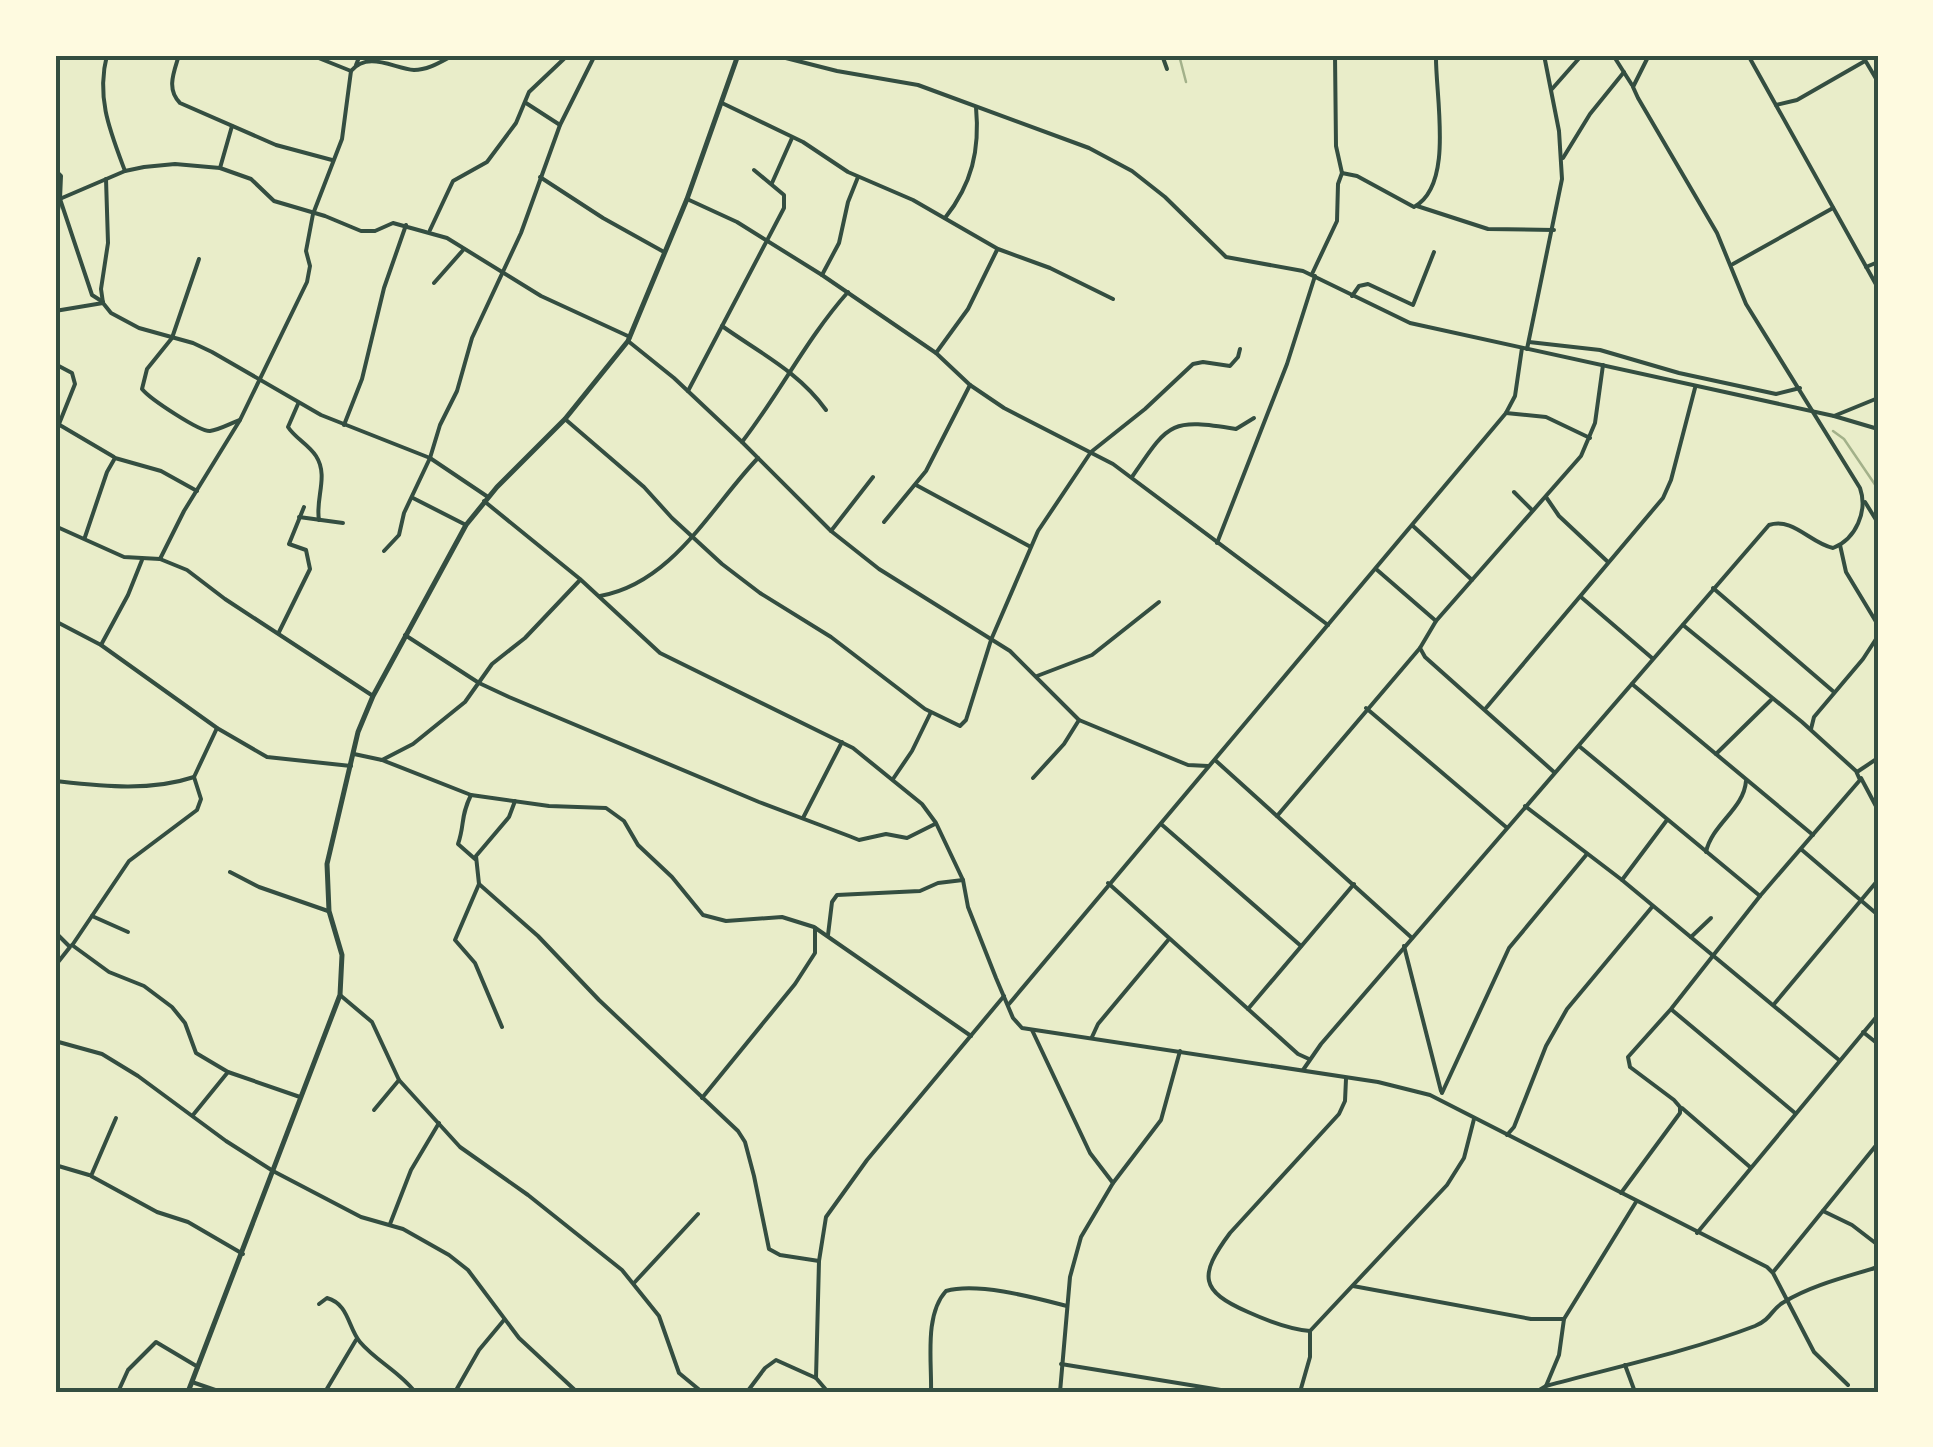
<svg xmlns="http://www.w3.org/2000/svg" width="1933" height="1447" font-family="'IBM Plex Serif',serif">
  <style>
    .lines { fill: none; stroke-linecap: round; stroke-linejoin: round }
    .stream { stroke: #a3b18a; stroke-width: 2.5 }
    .minor { stroke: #344e41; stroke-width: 4 }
    .tertiary { stroke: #344e41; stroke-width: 5 }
    .neatline { fill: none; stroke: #344e41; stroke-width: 4 }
  </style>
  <rect width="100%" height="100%" fill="#e9edc9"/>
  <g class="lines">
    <g class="stream">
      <polyline points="1179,55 1186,82"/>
      <polyline points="1833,431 1844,439 1878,489"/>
    </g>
    <g class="minor">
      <path d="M 107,55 C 96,98 110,131 125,171"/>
      <path d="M 179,55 C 174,72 166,89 180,103 L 276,145 L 332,160"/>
      <polyline points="311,55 351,71"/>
      <polyline points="774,55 837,71 918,85 1089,148 1132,171 1165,197 1226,257 1303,271 1410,323 1834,416 1878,429"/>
      <polyline points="1162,55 1167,69"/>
      <polyline points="1335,55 1336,146 1342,173"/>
      <polyline points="1613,55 1632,85"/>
      <polyline points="1748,55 1878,288"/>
      <polyline points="1862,55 1878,82"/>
      <polyline points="356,65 360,55"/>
      <polyline points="1552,89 1582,55"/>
      <polyline points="526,103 560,125"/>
      <polyline points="722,103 803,142 848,172 913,200 998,249 1050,268 1113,299"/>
      <polyline points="1776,105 1797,100 1865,61"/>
      <polyline points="1563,158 1590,114 1624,72"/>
      <polyline points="220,168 232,126"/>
      <polyline points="55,170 61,176 60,199 92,295 103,302"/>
      <polyline points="540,177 603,218 664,252"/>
      <polyline points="106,179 108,243 101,289 103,303 111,313 139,328 193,343 212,352 321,415 430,458 488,497"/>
      <polyline points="772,183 792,138"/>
      <polyline points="687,199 737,222 822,275 936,353 970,385 1004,408 1113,464 1328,625"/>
      <polyline points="55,201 125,171 144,167 175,164 220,168 251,179 274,201 325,216 361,231 375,231 393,223 447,238 541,296 630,337"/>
      <polyline points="1417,206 1488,229 1554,230"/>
      <path d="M 945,218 C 972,184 980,150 976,107"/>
      <polyline points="55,228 59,204"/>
      <polyline points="430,230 453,181 487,162 516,123 529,92 568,55"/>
      <path d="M 199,259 L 172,338 L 147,369 L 142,389 C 150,399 200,432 210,431 C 219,430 231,423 240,420"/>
      <polyline points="1733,264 1833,208"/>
      <polyline points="1866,267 1878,262"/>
      <path d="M 1312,274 L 1337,221 L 1338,184 L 1342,173 L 1357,176 L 1414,207 C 1455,185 1435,95 1436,55"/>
      <polyline points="822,275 839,243 848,202 858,177"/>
      <polyline points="434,283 464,249"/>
      <polyline points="1352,296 1359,286 1368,284 1413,305 1434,252"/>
      <polyline points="55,311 103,303"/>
      <path d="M 722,326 C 760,353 799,372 826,410"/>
      <polyline points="628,341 674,378 742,442 831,531 879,569 1010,651 1079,720 1188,765 1208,766"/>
      <polyline points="1529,342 1600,350 1679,373 1776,394 1800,388"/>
      <polyline points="1527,349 1562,179 1559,131 1544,55"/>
      <polyline points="936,353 968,309 997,250"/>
      <polyline points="55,364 72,373 75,384 55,434"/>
      <polyline points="688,391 784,208 784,195 754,170"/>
      <path d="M 298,404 L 288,427 C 295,438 308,444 316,456 C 329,476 315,499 319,520"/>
      <polyline points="1506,413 1546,417 1590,438"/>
      <polyline points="1834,416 1878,398"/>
      <polyline points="565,419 644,487 672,518 722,564 760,593 831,637 925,709 960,726 966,720 991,640 1038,531 1091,452 1145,409 1193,364 1203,362 1230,366 1238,357 1240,349"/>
      <polyline points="58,424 114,457"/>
      <polyline points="344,425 362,379 384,288 406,225"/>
      <path d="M 742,442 C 780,393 807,338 848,292"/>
      <path d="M 1132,477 C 1169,423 1169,418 1236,429 L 1254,418"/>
      <polyline points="916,485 1029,546"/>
      <polyline points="1514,492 1532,510"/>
      <polyline points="1546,497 1559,516 1608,562"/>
      <polyline points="413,498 466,525"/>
      <polyline points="484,501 580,579 660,653 853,748 922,804 936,823 963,880 968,907 996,978 1013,1018 1022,1028 1378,1082 1430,1095 1767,1267 1773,1273 1814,1352 1848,1385"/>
      <polyline points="1865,502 1878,523"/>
      <polyline points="299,517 343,523"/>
      <polyline points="884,522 926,471 970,385"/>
      <polyline points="55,526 124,557 160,559 187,570 225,599 373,696"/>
      <polyline points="1413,526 1472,580"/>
      <polyline points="831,531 873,477"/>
      <polyline points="85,537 107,472 115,458 161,471 197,491"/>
      <polyline points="1217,543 1287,364 1315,276"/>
      <polyline points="1840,545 1846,572 1878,625"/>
      <polyline points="384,551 399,535 404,513 430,458 440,425 457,391 472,338 521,233 560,125 595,55"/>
      <path d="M 160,559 L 184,511 L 240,420 L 307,282 L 310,266 L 306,251 L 313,214 L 342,139 L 351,71 C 368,51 393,68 414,70 C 429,70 442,61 454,55"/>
      <polyline points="1376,569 1436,621"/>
      <polyline points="1713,588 1834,692"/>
      <path d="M 600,596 C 673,583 711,507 758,458"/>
      <polyline points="1581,597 1652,658"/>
      <polyline points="55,621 101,645 217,728 267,757 351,766"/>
      <polyline points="279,632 310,569 306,550 289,544 304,507"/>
      <polyline points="405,635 479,683 509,697 759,802 849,836 859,840 886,834 907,838 935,824"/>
      <polyline points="101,645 128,595 142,560"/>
      <polyline points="1037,676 1092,655 1159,602"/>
      <polyline points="1632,684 1813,835"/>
      <polyline points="1366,708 1506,827"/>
      <polyline points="1486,708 1663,498 1671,480 1695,388"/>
      <polyline points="1811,729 1814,717 1863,659 1878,636"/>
      <polyline points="1579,746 1760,896"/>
      <polyline points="354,754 382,760 471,795 549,806 606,808 624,821 638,845 672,877 703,915 726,921 782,917 814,927 971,1036"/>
      <polyline points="1716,754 1771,700"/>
      <polyline points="382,760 413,744 465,702 492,664 525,638 580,580"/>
      <polyline points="1215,760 1412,938"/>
      <polyline points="1554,772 1425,657 1420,648 1436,621 1581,456 1595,423 1603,365"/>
      <polyline points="1857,772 1878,758"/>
      <polyline points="1033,778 1064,744 1079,720"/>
      <polyline points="1861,778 1878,810"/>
      <polyline points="893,779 912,751 930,714"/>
      <path d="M 55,781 C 101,786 149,792 194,777 L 217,728"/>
      <path d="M 471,795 C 460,817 465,824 458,844 L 475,859"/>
      <polyline points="1525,806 1622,880 1839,1060"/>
      <polyline points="1277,816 1420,648"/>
      <polyline points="803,818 842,742"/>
      <polyline points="1161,824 1301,946"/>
      <polyline points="1802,850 1878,915"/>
      <path d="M 1706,852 C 1712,824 1744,809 1746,781"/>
      <polyline points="230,872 259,887 328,911"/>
      <polyline points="1622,880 1667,820"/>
      <polyline points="1108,883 1298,1054 1309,1059"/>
      <polyline points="479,884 538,936 599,1000 738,1131 745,1142 754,1176 769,1249 780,1255 819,1261"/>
      <polyline points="92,916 128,932"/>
      <polyline points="55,932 70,947 55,966"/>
      <polyline points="828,935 832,902 837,895 920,891 938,883 963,880"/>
      <polyline points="1691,937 1711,918"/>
      <polyline points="73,944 129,861 197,810 201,799 194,777"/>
      <polyline points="72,945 109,972 144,986 172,1007 185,1023 196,1053 228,1072 300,1097"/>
      <polyline points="1404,946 1441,1091"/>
      <polyline points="340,995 372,1022 399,1080 460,1147 528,1195 622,1270 659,1316 679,1373 702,1392"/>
      <polyline points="1775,1003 1878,880"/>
      <polyline points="1009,1004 1506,413 1515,396 1522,348"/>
      <polyline points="1248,1009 1354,884"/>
      <polyline points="1672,1010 1795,1113"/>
      <polyline points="502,1027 475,963 455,940 479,884 476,856 509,817 515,801"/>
      <polyline points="1032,1030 1090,1153 1113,1183"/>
      <polyline points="1863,1032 1878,1044"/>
      <polyline points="1092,1037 1098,1024 1169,939"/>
      <polyline points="55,1041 102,1054 138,1076 226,1141 273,1171 361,1217 403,1229 449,1255 468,1270 519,1338 577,1392"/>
      <path d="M 1303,1070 L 1321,1044 L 1769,525 C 1793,517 1810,543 1833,548 C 1856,539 1868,511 1860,488 L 1746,304 L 1717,233 L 1638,98 L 1633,87 L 1649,55"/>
      <polyline points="1442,1093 1509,948 1587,854"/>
      <polyline points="702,1098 795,984 815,953 815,928"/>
      <polyline points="1682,1108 1750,1167"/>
      <polyline points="374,1110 399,1080"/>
      <polyline points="193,1115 228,1072"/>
      <polyline points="116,1118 91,1176 157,1212 188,1222 243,1254"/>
      <polyline points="1507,1135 1514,1127 1546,1046 1567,1009 1652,907"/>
      <polyline points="55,1165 89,1175"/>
      <polyline points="1621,1193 1680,1113 1680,1107 1674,1100 1630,1067 1628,1057 1671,1009 1760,896 1860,780 1856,771 1802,722 1683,625"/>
      <polyline points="1823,1211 1852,1225 1878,1245"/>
      <polyline points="390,1224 411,1170 439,1123"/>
      <polyline points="1697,1233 1878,1015"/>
      <polyline points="1774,1271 1878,1143"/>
      <polyline points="634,1283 698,1214"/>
      <polyline points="1353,1286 1531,1319 1564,1319 1636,1202"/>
      <path d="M 319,1304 L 327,1298 C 349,1304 348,1328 360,1342 C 376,1361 400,1372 415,1392"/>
      <path d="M 1310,1331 C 1288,1329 1268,1321 1248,1312 C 1200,1291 1198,1276 1230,1233 L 1339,1114 L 1345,1101 L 1346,1079"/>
      <polyline points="1061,1364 1233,1392"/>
      <polyline points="1625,1365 1635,1392"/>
      <polyline points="816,1378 819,1261 826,1217 867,1160 1004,996"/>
      <polyline points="192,1382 221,1392"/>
      <polyline points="1546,1386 1559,1355 1564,1319"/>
      <polyline points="118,1392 128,1370 156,1342 198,1367"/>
      <polyline points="325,1392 356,1340"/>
      <polyline points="455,1392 479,1350 504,1320"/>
      <polyline points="747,1392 765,1368 776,1360 816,1378 828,1392"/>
      <path d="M 931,1392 C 932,1362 924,1315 946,1291 C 978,1282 1036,1298 1067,1306"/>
      <polyline points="1060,1392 1070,1277 1081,1237 1113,1183 1161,1120 1180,1051"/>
      <polyline points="1300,1392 1310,1357 1310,1331 1447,1185 1464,1158 1474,1119"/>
      <path d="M 1536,1392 L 1546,1386 C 1616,1367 1687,1352 1755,1326 C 1772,1319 1771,1309 1784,1302 C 1812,1285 1846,1277 1878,1267"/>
    </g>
    <polyline class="tertiary" points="188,1392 340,995 342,955 329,911 327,864 358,732 373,696 466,525 497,487 565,419 628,341 687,199 738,55"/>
  </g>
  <rect width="1933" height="1447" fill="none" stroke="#fefae0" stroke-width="115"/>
  <rect x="58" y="58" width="1818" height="1332" class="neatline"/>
</svg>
